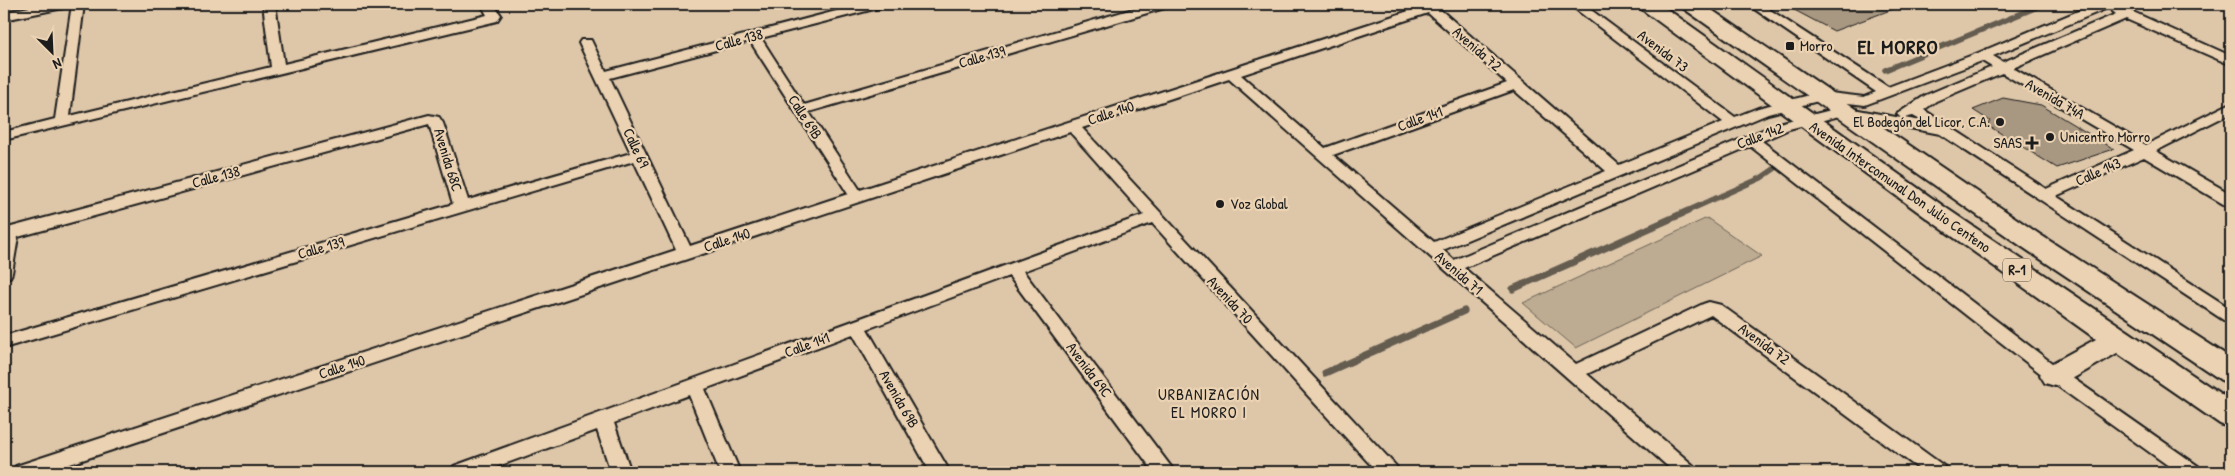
<svg xmlns="http://www.w3.org/2000/svg" width="2235" height="476" font-family="'Patrick Hand',sans-serif">
  <style>
    .green { fill: #bdab92; stroke: #6c6457 }
    .lines { fill: none; stroke-linecap: round; stroke-linejoin: round }
    .stream-far1 { stroke: #645b50; stroke-width: 5.5 }
    .stream { stroke: #645b50; stroke-width: 7 }
    .building { fill: #a89781; stroke: #1c1c1c }
    .street-casing { stroke: #1c1c1c; stroke-width: 4 }
    .primary-casing { stroke: #1c1c1c; stroke-width: 4 }
    .street { fill: #ead2b2; fill-rule: evenodd }
    .primary { fill: #ead2b2; fill-rule: evenodd }
    .poi-dot { fill: #1c1c1c; stroke: #ead2b2; stroke-width: 2 }
    .labels { text-anchor: middle; stroke-width: 4.5; stroke-linejoin: round; paint-order: stroke }
    .shield { fill: #ead2b2; stroke: #5a5349; stroke-width: 1 }
    .shield-label { font-size: 14px; font-weight: bold; fill: #1c1c1c }
    .street-label { font-size: 15px; fill: #1c1c1c; stroke: #ead2b2 }
    .poi-label { font-size: 15px; fill: #1c1c1c; stroke: #ead2b2; text-anchor: start }
    .neighbourhood-label { font-size: 16px; letter-spacing: 1px; fill: #1c1c1c; stroke: #ead2b2 }
    .district-label { font-size: 20px; font-weight: bold; letter-spacing: 1px; fill: #1c1c1c; stroke: #ead2b2 }
  </style>
  <rect width="100%" height="100%" fill="#dec7a9"/>
  <filter id="ink" filterUnits="userSpaceOnUse"><feTurbulence type="fractalNoise" baseFrequency=".02" numOctaves="2"/><feDisplacementMap in="SourceGraphic" scale="10" xChannelSelector="R" yChannelSelector="G"/><feConvolveMatrix kernelMatrix="1 2 1 2 8 2 1 2 1" color-interpolation-filters="sRGB"/></filter>
  <g filter="url(#ink)">
    <polygon class="green" points="1707,218 1762,256 1576,348 1523,303"/>
    <g class="lines">
      <g class="stream-far1">
        <polyline points="1885,70 2044,4"/>
        <polyline points="1685,212 1761,178 1777,167"/>
      </g>
      <g class="stream">
        <polyline points="1513,289 1688,211"/>
        <polyline points="1325,373 1464,311"/>
      </g>
    </g>
    <g class="building">
      <polygon points="1783,4 1903,4 1904,5 1834,31"/>
      <polygon points="2003,98 2041,105 2114,149 2057,168 1987,125 1990,121 1973,110"/>
    </g>
    <g class="lines">
      <defs>
        <g id="street">
          <polygon points="45,4 69,4 63,8 4,20 4,12"/>
          <polygon points="72,4 84,4 70,116 271,67 263,4 275,4 284,64 487,15 481,4 493,4 501,15 497,21 4,140 4,132 55,119"/>
          <path d="M 863,4 L 883,4 L 882,7 L 761,38 L 804,105 L 1150,4 L 1169,4 L 1168,7 L 809,112 L 860,190 L 1421,7 L 1419,4 L 1435,5 L 1619,165 L 1723,122 L 1569,4 L 1583,4 L 1735,117 L 1758,108 L 1822,92 L 1864,97 L 1876,92 L 1747,4 L 1761,4 L 1888,87 L 1978,53 L 2095,4 L 2111,4 L 2110,7 L 1993,56 L 2003,62 L 2116,14 L 2111,10 L 2112,7 L 2122,7 L 2231,56 L 2231,65 L 2126,19 L 2013,68 L 2146,145 L 2231,103 L 2231,113 L 2156,151 L 2231,194 L 2231,206 L 2225,205 L 2144,157 L 2056,196 L 2231,309 L 2231,323 L 2225,321 L 1940,134 L 1843,115 L 1789,129 L 1762,141 L 2061,370 L 2198,466 L 2201,472 L 2177,472 L 2049,380 L 1750,146 L 1464,268 L 1576,364 L 1703,304 L 1709,302 L 1721,305 L 1944,466 L 1947,472 L 1923,472 L 1711,315 L 1587,374 L 1694,466 L 1697,472 L 1674,472 L 1229,79 L 1082,128 L 1396,466 L 1399,472 L 1377,472 L 1152,223 L 1023,271 L 1175,472 L 1154,472 L 1009,276 L 867,329 L 950,472 L 930,472 L 853,334 L 705,389 L 740,472 L 720,472 L 689,395 L 614,423 L 631,472 L 611,472 L 597,430 L 482,472 L 451,472 L 454,466 L 1144,215 L 1070,132 L 46,472 L 13,472 L 16,466 L 676,250 L 634,161 L 4,348 L 4,336 L 453,204 L 429,124 L 18,237 L 12,273 L 10,277 L 4,279 L 4,229 L 429,115 L 439,117 L 443,123 L 468,200 L 631,153 L 579,43 L 581,40 L 591,40 L 606,71 ZM 1428,13 L 1507,83 L 1325,148 L 1241,75 ZM 750,41 L 848,194 L 690,246 L 610,78 ZM 1982,61 L 1992,67 L 1926,95 L 1897,114 L 1901,118 L 1843,107 L 1779,123 L 1454,260 L 1443,250 L 1768,114 L 1822,100 L 1865,105 ZM 2002,73 L 2134,150 L 2046,189 L 1924,110 L 1936,101 ZM 1514,90 L 1606,171 L 1434,242 L 1333,155 ZM 1913,116 L 1922,121 L 1904,118 Z"/>
        </g>
        <g id="primary">
          <polygon points="1637,4 1660,4 1946,208 2231,401 2231,428 2220,424 2117,353 2065,383 2055,386 2045,383 2040,375 2045,367 2096,339 1928,219 1640,8"/>
          <polygon points="1680,4 1703,4 2039,234 2231,358 2231,383 2221,380 2021,246 1683,8"/>
        </g>
      </defs>
      <use href="#street" class="street-casing"/>
      <use href="#primary" class="primary-casing"/>
      <use href="#street" class="street"/>
      <use href="#primary" class="primary"/>
    </g>
  </g>
  <g class="poi-dot">
    <rect x="1785" y="41" width="10" height="10" rx="2.5"/>
    <circle cx="2000" cy="122" r="5"/>
    <circle cx="2050" cy="137" r="5"/>
    <path d="M2029.5 135.5h5v5h5v5h-5v5h-5v-5h-5v-5h5z"/>
    <circle cx="1220" cy="204" r="5"/>
  </g>
  <g class="labels">
    <rect class="shield" x="2003" y="258.5" width="28" height="23" rx="4"/>
    <g class="shield-label">
      <text x="2017" y="275">R-1</text>
    </g>
    <g class="street-label">
      <text transform="translate(739 40) rotate(-15)" y="5">Calle 138</text>
      <text transform="translate(1477 49) rotate(41)" y="5">Avenida 72</text>
      <text transform="translate(1663 51) rotate(37)" y="5">Avenida 73</text>
      <text transform="translate(982 57) rotate(-16)" y="5">Calle 139</text>
      <text transform="translate(2055 99) rotate(30)" y="5">Avenida 74A</text>
      <text transform="translate(1111 113) rotate(-18)" y="5">Calle 140</text>
      <text transform="translate(805 117) rotate(57)" y="5">Calle 69B</text>
      <text transform="translate(1420 119) rotate(-20)" y="5">Calle 141</text>
      <text transform="translate(1760 136) rotate(-21)" y="5">Calle 142</text>
      <text transform="translate(636 148) rotate(65)" y="5">Calle 69</text>
      <text transform="translate(448 160) rotate(73)" y="5">Avenida 68C</text>
      <text transform="translate(2098 172) rotate(-24)" y="5">Calle 143</text>
      <text transform="translate(216 177) rotate(-15)" y="5">Calle 138</text>
      <text transform="translate(1900 187) rotate(35)" y="5">Avenida Intercomunal Don Julio Centeno</text>
      <text transform="translate(727 240) rotate(-18)" y="5">Calle 140</text>
      <text transform="translate(321 248) rotate(-16)" y="5">Calle 139</text>
      <text transform="translate(1459 273) rotate(41)" y="5">Avenida 71</text>
      <text transform="translate(1230 300) rotate(47)" y="5">Avenida 70</text>
      <text transform="translate(1764 344) rotate(36)" y="5">Avenida 72</text>
      <text transform="translate(807 345) rotate(-20)" y="5">Calle 141</text>
      <text transform="translate(342 367) rotate(-18)" y="5">Calle 140</text>
      <text transform="translate(1089 370) rotate(53)" y="5">Avenida 69C</text>
      <text transform="translate(899 399) rotate(60)" y="5">Avenida 69B</text>
    </g>
    <g class="poi-label">
      <text x="1800" y="51">Morro</text>
      <text x="1990" y="127" text-anchor="end">El Bodegón del Licor, C.A.</text>
      <text x="2060" y="142">Unicentro Morro</text>
      <text x="2022" y="148" text-anchor="end">SAAS</text>
      <text x="1230" y="209">Voz Global</text>
    </g>
    <g class="neighbourhood-label">
      <text x="1209" y="400">URBANIZACIÓN<tspan x="1209" dy="18">EL MORRO I</tspan></text>
    </g>
    <g class="district-label">
      <text x="1898" y="54">EL MORRO</text>
    </g>
  </g>
  <rect width="2235" height="476" fill="none" stroke="#ead2b2" stroke-width="20"/>
  <rect x="10" y="10" width="2215" height="456" fill="none" stroke="#1c1c1c" stroke-width="2" filter="url(#ink)"/>
  <g transform="translate(52 52) rotate(156)" stroke="#ead2b2" stroke-width="4" paint-order="stroke">
  <path d="M0-4L9 19L0 12L-9 19Z" fill="#1c1c1c"/>
  <text y="-8" font-size="14" font-weight="bold" text-anchor="middle" fill="#1c1c1c">N</text>
  </g>
</svg>
